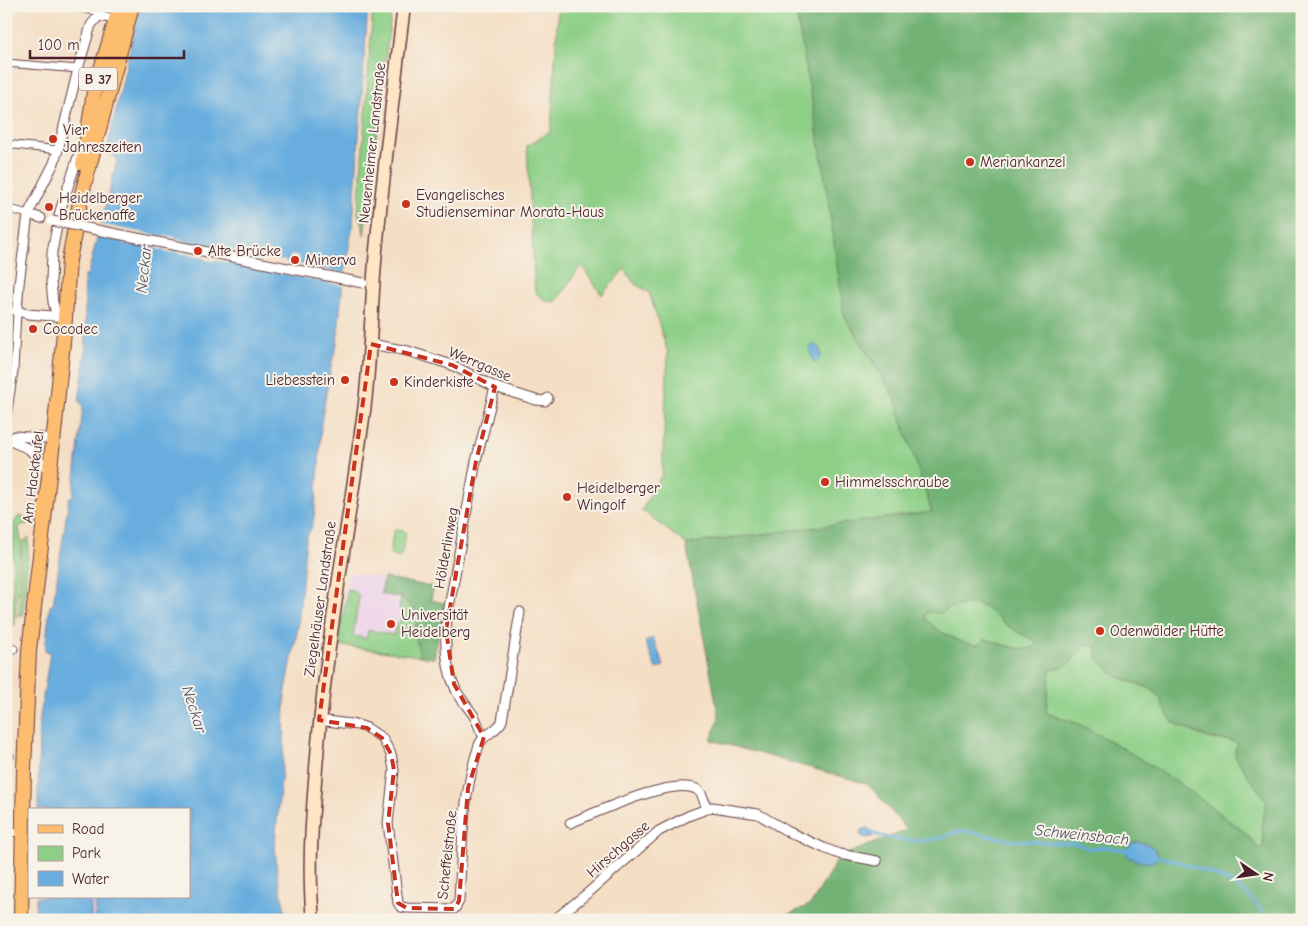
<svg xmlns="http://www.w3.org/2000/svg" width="1308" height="926" font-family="'Comic Neue',sans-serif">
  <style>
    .built { fill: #edd0e9 }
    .industrial { fill: #ccbed4 }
    .green { fill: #8dcf87; stroke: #6c7759 }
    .forest { fill: #72b274; stroke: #5e6850; fill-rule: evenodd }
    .water { fill: #68adde; stroke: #596684 }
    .pier { fill: #f4dec4 }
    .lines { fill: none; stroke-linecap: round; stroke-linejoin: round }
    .stream { stroke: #68adde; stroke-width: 3 }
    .pedestrian-casing { stroke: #643c42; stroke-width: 9 }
    .minor-casing { stroke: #643c42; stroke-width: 11 }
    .secondary-casing { stroke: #643c42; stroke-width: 15 }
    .primary-casing { stroke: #643c42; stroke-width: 16 }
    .pedestrian { stroke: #fff; stroke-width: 7 }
    .minor { stroke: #fff; stroke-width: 9 }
    .secondary { stroke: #fee5c5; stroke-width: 12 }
    .primary { stroke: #fcbd6f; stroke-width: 14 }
    .minor-bridge-casing { stroke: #643c42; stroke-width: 11; stroke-linecap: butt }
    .minor-bridge { stroke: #fff; stroke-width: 9 }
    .marked { fill: none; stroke: #c8321e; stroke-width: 4; stroke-dasharray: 10 6; stroke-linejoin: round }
    .poi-dot { fill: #c8321e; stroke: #f7f3e8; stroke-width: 2 }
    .labels { text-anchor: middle; stroke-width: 4; stroke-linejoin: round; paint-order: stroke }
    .shield { fill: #f7f3e8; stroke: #7e5f64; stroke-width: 1 }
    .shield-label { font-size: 14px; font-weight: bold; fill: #4a1f2b }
    .poi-label { font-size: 15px; fill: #4a1f2b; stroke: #f7f3e8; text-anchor: start }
    .street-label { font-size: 15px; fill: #4a1f2b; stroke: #f7f3e8 }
    .water-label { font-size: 16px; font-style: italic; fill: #54516a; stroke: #f7f3e8 }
  </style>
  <rect width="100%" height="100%" fill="#f7f3e8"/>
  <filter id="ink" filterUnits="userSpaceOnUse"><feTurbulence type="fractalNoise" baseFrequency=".02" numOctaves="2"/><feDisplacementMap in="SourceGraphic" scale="10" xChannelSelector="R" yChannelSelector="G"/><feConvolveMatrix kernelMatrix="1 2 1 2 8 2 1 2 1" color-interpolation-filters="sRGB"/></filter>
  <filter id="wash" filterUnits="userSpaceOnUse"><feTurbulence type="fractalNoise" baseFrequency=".0096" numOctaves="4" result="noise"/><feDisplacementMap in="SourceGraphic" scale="20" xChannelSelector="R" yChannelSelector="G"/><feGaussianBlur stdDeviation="1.12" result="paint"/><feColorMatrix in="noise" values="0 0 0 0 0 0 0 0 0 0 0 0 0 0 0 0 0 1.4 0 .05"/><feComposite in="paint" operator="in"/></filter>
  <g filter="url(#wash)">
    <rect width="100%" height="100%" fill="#f4dec4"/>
    <polygon class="built" points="349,573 362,574 433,587 431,600 444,603 434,658 337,645"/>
    <polygon class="industrial" points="90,897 96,897 96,920 91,920"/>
    <g class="green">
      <polygon points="373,6 392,6 364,235 362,221 358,214"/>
      <polygon points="562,6 795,6 824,170 844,315 894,397 932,512 686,544 642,510 662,474 668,353 649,292 635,284 624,269 602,295 581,265 556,302 546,301 535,292 527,146 551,131 558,11"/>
      <polygon points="20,516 33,519 32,523 22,525 19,528 21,540 15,625 13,625 13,524 18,517"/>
      <polygon points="395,530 404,531 406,534 401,556 399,558 390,555 393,532"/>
      <polygon points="29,537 23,616 19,616 22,549 23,542"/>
      <polygon points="384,578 433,587 431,600 444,603 434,658 337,645 348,589 355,591 359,597 353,636 367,638 368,630 393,635 396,625 400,622 402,612 399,608 401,598 381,594"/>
      <path d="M 973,604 C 991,606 1000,622 1016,631 C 1023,636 1031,637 1037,642 L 1037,644 C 1024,656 999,642 984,639 L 978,645 C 963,646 933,630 925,617 L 927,612 L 941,613 L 951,607 Z"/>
      <path d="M 1086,645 L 1097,646 L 1097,658 C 1104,665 1111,673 1121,678 C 1132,683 1147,685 1156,693 C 1165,702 1165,720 1180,726 C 1188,730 1201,736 1209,738 C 1219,742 1230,738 1238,744 L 1235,756 L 1250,779 L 1265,798 L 1267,803 L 1263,818 L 1263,847 L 1259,849 L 1246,833 L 1180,784 L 1121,747 L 1079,724 L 1046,713 L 1050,669 C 1067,670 1075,656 1086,645 Z"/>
    </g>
    <g class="forest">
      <path d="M 795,6 L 1302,6 L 1302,920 L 777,920 L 811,904 L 839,857 L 907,830 L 868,784 L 711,740 L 719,718 L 686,544 L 932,512 L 894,397 L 844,315 L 824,170 ZM 973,604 C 991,606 1000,622 1016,631 C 1023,636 1031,637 1037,642 L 1037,644 C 1024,656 999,642 984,639 L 978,645 C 963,645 933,630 925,617 L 927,612 L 941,613 L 951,607 ZM 1085,645 L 1097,646 L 1097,658 L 1111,672 L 1119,677 L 1151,689 L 1157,694 L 1161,699 L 1162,705 L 1173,722 L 1180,726 L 1209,738 L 1233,741 L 1238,744 L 1235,749 L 1235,756 L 1250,779 L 1265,798 L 1267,803 L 1262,825 L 1264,844 L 1263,847 L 1259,849 L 1246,833 L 1180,784 L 1121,747 L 1079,724 L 1046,713 L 1050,670 C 1071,668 1073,658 1085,645 ZM 1134,842 L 1144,843 L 1151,846 L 1145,862 L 1129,858 Z"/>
      <polygon points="384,578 433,587 431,600 444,603 434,658 420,656 414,631 417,620 415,610 401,598 381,594"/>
    </g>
    <g class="water">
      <polygon points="140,6 368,6 353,223 342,290 337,344 332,361 321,423 319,468 314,518 311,529 306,538 298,627 285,695 284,747 275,843 277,873 287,920 96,920 96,897 189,897 189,810 38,810 39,724 50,652 45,651 50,606 53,605 69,498 73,496 83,406 79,401 86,348 84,276 88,274 117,161 116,157 106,153"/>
      <path d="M 813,345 L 819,347 C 822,352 821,359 816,363 L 814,362 L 809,348 Z"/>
      <polygon points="653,638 664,666 656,669 645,642"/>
      <polygon points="867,828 874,832 872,837 866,838 860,835 861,830"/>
      <path d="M 1137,842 C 1146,843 1156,846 1158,856 C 1156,859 1156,861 1152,862 C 1146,864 1131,859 1127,856 L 1127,848 L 1131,844 Z"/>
      <polygon points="36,897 90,897 91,920 35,920"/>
    </g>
    <polygon class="pier" points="98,224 167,237 167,236 175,237 175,239 208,246 208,244 216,246 216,247 249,254 250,253 257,254 257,256 289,262 290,256 295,255 300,258 299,264 347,274 345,286 254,268 247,268 247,266 214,260 213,261 205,260 205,258 172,251 171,253 164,252 164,250 131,243 130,245 123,243 123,241 95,236"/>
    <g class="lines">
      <g class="stream">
        <polyline points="874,834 894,839 919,841 940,838 959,831 971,832 1009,840 1077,844 1091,849 1104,847 1129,851"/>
        <path d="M 1155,856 C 1177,860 1226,877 1243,891 C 1252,899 1261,910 1270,920"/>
      </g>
    </g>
  </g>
  <g filter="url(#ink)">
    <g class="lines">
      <defs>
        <g id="pedestrian">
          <polyline points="69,6 96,11 102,16"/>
          <polyline points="6,63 78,69"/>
          <polyline points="6,144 58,150"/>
          <polyline points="6,208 28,214"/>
          <polyline points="6,311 17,311 14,371 6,422"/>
          <polyline points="6,370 14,371"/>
          <polyline points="6,647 14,649"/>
          <polyline points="6,756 10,756"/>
          <polyline points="6,833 23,832"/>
        </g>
        <g id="minor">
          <polyline points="28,214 41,218"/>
          <polyline points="65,317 28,314 17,311 19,284 28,214 54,163 58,150 78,69 91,25 96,19 100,16 120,20"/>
          <polyline points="65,317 55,310 53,302 51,282 52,252 60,211 82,145"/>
          <polyline points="371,344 408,351 452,365 495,387 536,400 545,401 548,398"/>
          <polyline points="6,439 11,439 15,436 54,439"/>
          <polyline points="11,439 15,443 29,449 50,472"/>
          <path d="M 319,720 L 358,725 L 367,728 L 382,738 L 391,754 L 394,770 L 388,823 L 398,903 L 401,907 L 407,908 L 454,909 L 456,907 L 459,901 C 462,849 462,795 479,745 C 483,734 497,732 502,721 L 520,612"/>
          <path d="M 484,737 C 480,731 478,723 474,716 C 468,707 461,700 456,690 C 445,667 444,643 447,618 L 476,461 L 495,387"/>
          <path d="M 570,823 C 596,813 671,777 696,789 C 703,792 704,802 707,809"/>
          <polyline points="554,920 589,892 659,831 688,816 712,807 758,814 787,831 824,848 839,854 877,861"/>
        </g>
        <path id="secondary" d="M 313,920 C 308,869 312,819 316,768 C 325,648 348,530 364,411 C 371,357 371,303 376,250 C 384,168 394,87 404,6"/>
        <g id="primary">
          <polyline points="83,164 94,92 120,6"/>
          <polyline points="21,920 24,769 29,651 55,424 64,332 69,260 81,197 132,6"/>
        </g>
      </defs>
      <use href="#pedestrian" class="pedestrian-casing"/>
      <use href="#minor" class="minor-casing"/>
      <use href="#secondary" class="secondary-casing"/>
      <use href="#primary" class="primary-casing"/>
      <use href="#pedestrian" class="pedestrian"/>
      <use href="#minor" class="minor"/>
      <use href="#secondary" class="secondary"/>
      <use href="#primary" class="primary"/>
      <defs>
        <polyline id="minor-bridge" points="52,221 363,283"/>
      </defs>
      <use href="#minor-bridge" class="minor-bridge-casing"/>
      <use href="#minor-bridge" class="minor-bridge"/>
    </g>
  </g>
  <path class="marked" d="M 371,344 L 452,365 L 495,387 L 476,461 L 446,630 L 454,684 L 484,737 L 468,788 L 459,901 L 454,909 L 407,908 L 398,903 L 388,823 L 394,770 L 391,754 L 382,738 L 367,728 L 319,720 Z"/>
  <g class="poi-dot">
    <circle cx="53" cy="139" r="5"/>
    <circle cx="970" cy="162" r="5"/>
    <circle cx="406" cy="204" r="5"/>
    <circle cx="49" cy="207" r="5"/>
    <circle cx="198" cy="251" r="5"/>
    <circle cx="295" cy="260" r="5"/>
    <circle cx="33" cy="329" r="5"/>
    <circle cx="345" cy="380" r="5"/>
    <circle cx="394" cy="382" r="5"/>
    <circle cx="825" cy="482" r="5"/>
    <circle cx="567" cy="497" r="5"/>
    <circle cx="391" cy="624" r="5"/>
    <circle cx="1100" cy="631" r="5"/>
  </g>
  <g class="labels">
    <rect class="shield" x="79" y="67.5" width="38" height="23" rx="4"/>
    <g class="shield-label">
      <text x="98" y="84">B 37</text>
    </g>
    <g class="poi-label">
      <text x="63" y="135">Vier<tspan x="63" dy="17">Jahreszeiten</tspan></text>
      <text x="980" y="167">Meriankanzel</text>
      <text x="416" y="200">Evangelisches<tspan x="416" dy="17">Studienseminar Morata-Haus</tspan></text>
      <text x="59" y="203">Heidelberger<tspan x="59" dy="17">Brückenaffe</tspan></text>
      <text x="208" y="256">Alte Brücke</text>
      <text x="305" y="265">Minerva</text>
      <text x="43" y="334">Cocodec</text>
      <text x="335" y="385" text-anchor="end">Liebesstein</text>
      <text x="404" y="387">Kinderkiste</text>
      <text x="835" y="487">Himmelsschraube</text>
      <text x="577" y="493">Heidelberger<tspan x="577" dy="17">Wingolf</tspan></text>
      <text x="401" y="620">Universität<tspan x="401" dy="17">Heidelberg</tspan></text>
      <text x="1110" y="636">Odenwälder Hütte</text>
    </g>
    <g class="street-label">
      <text transform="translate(372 143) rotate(-84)" y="5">Neuenheimer Landstraße</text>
      <text transform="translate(480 364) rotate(23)" y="5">Werrgasse</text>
      <text transform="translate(33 477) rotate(-83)" y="5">Am Hackteufel</text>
      <text transform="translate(446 548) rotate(-80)" y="5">Hölderlinweg</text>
      <text transform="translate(320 599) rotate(-82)" y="5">Ziegelhäuser Landstraße</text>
      <text transform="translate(618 849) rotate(-41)" y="5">Hirschgasse</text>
      <text transform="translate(447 855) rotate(-84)" y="5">Scheffelstraße</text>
    </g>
    <g class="water-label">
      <text transform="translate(143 269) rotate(-84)" y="6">Neckar</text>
      <text transform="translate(195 709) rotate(72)" y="6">Neckar</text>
      <text transform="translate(1082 834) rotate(6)" y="6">Schweinsbach</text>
    </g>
  </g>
  <rect width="1308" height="926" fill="none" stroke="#f7f3e8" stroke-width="25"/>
  <rect x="28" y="808" width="162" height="90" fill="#f7f3e8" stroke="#b29e9c"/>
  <rect x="38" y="825" width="25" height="8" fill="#fcbd6f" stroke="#b29e9c"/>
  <text x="72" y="834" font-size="15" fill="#4a1f2b">Road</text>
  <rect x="38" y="846" width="25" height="15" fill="#8dcf87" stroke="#b29e9c"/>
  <text x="72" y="858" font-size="15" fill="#4a1f2b">Park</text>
  <rect x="38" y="871" width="25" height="15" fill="#68adde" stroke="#b29e9c"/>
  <text x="72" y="884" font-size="15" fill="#4a1f2b">Water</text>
  <g transform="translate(1256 874) rotate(103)" stroke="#f7f3e8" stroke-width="4" paint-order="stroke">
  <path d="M0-4L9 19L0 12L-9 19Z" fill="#4a1f2b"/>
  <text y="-8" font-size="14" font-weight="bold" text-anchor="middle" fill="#4a1f2b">N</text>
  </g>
  <path d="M30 50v8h154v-8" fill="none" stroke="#4a1f2b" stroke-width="2.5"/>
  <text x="38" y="50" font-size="15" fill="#4a1f2b" stroke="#f7f3e8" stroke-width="4" paint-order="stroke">100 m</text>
</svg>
